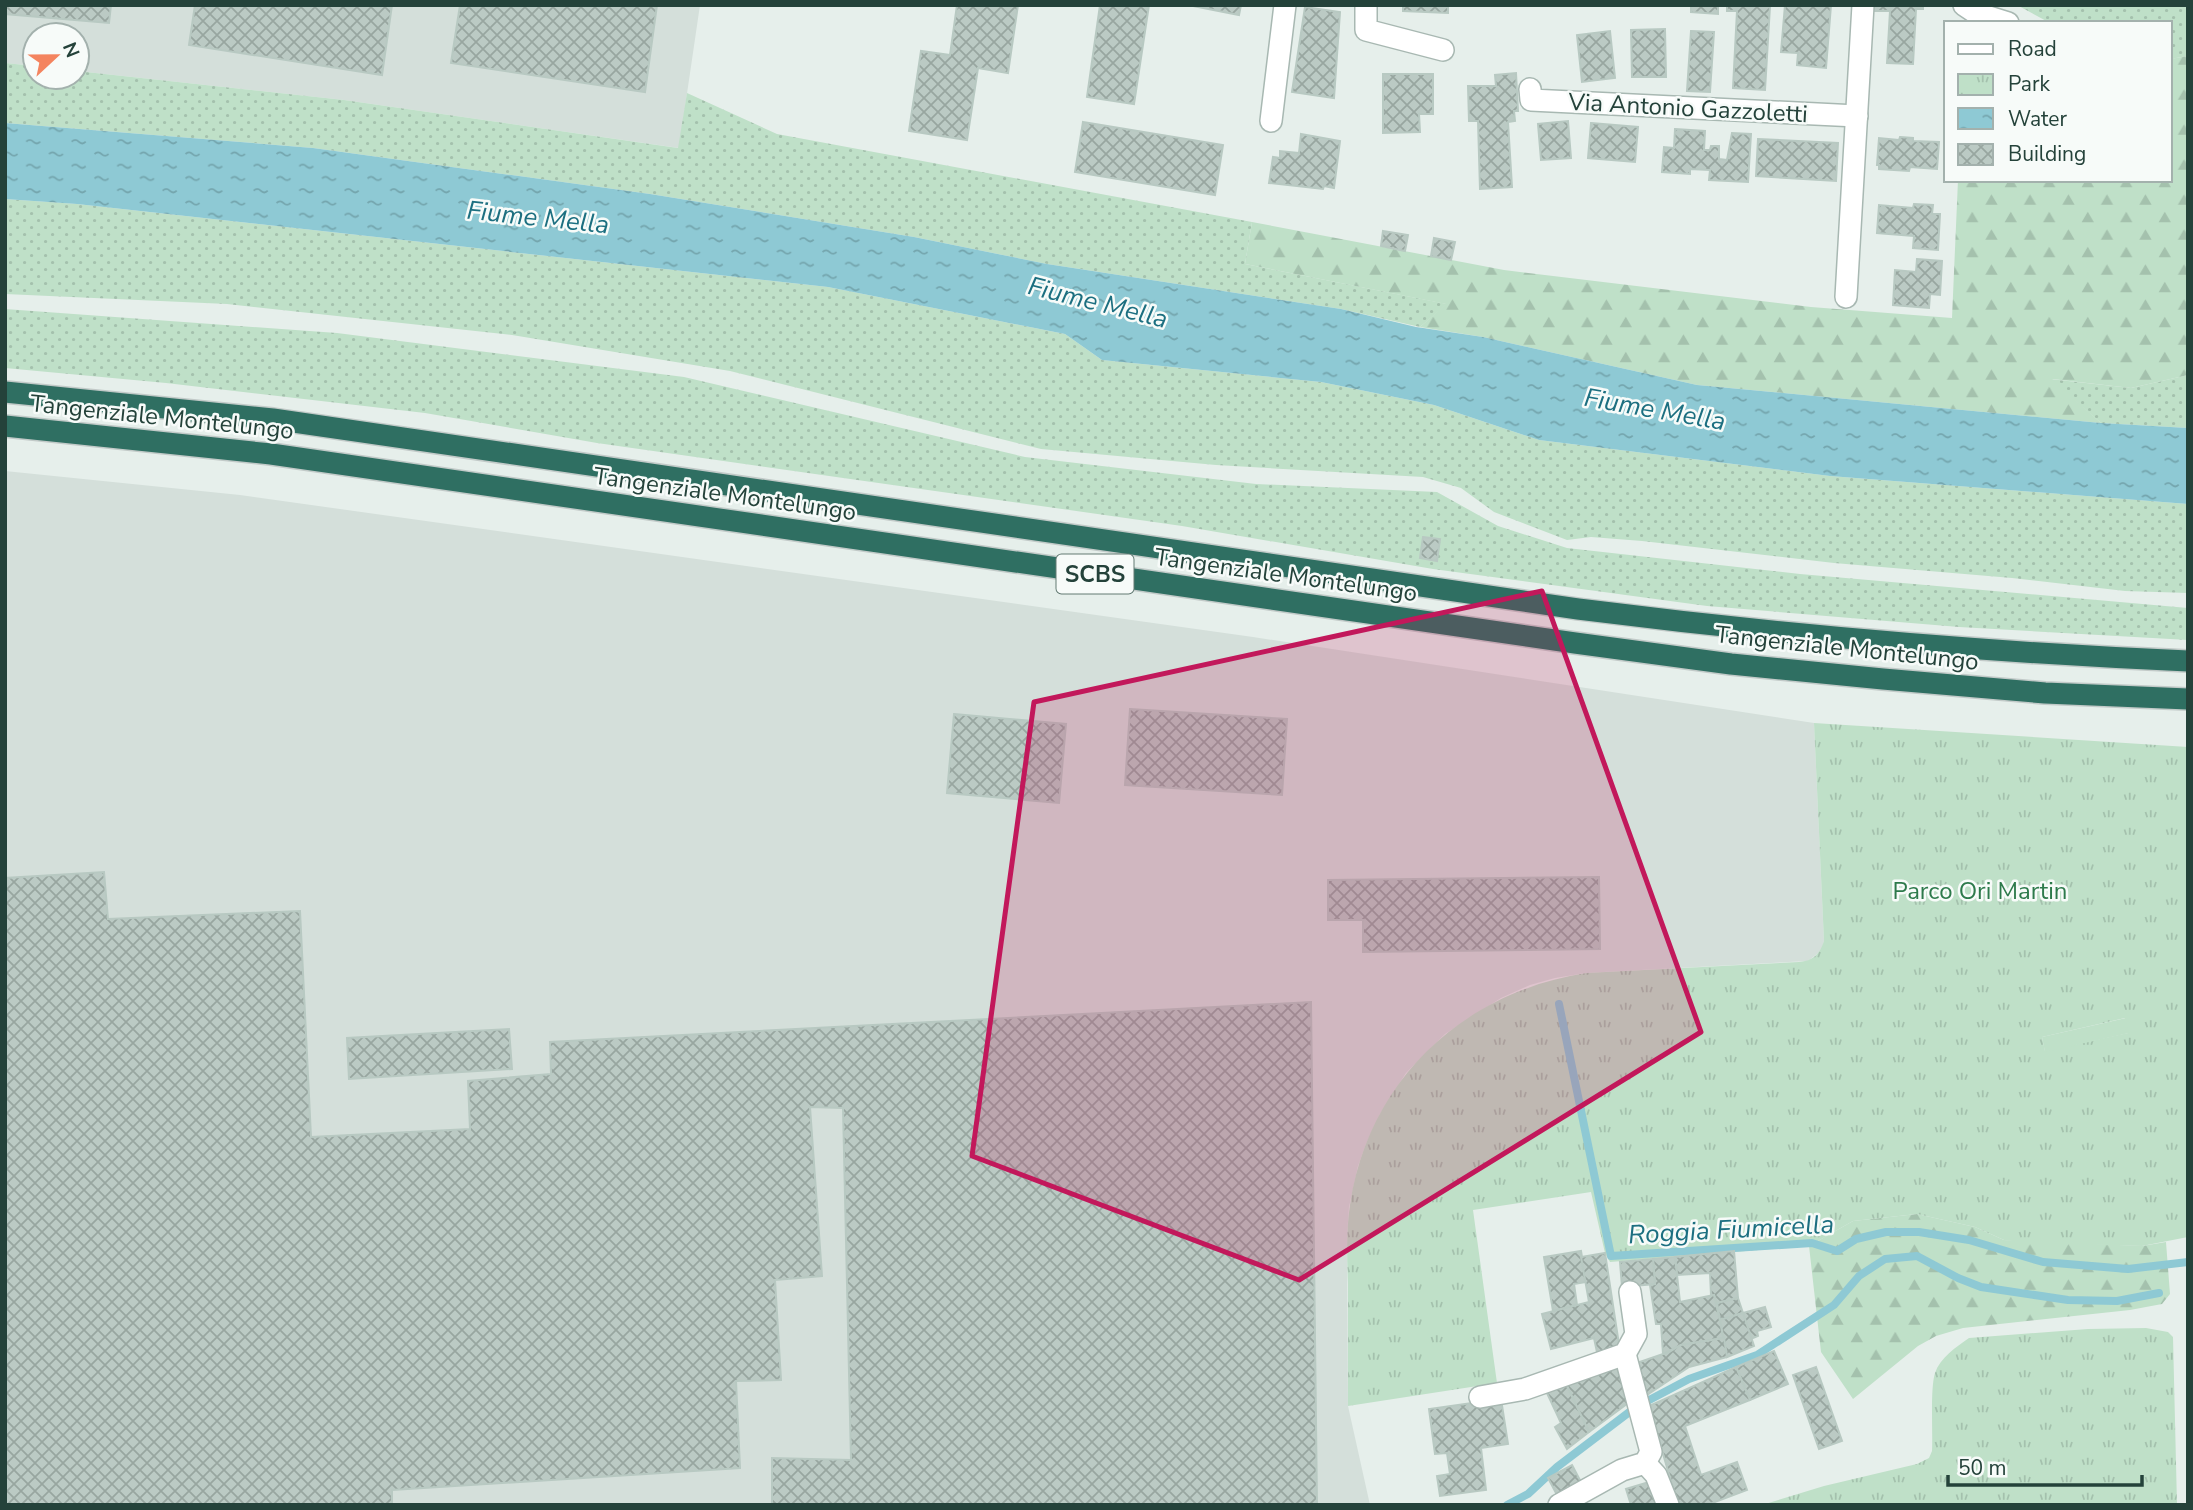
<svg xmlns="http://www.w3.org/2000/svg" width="2193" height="1510" font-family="'Nunito Sans',sans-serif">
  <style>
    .built { fill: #d4dfda }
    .grass { fill: url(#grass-dots) }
    .forest { fill: url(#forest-firs) }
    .park { fill: url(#park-tufts); fill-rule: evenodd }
    .pitch { fill: #bfe0c8 }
    .water { fill: url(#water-ripples) }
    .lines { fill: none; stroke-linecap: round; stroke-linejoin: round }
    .stream { stroke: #8ec9d4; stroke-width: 8 }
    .building { fill: url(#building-cross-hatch); stroke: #b8c9c2; stroke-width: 2 }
    .minor-casing { stroke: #a8b8b2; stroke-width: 24 }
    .highway-casing { stroke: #c2cac8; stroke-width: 24 }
    .minor { stroke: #fff; stroke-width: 21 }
    .highway { stroke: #2f6f62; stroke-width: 21 }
    .marked { fill: #c2185b; fill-opacity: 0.2; stroke: #c2185b; stroke-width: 5; stroke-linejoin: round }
    .labels { text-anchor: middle; stroke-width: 5; stroke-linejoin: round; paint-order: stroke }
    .shield { fill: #f7fbf9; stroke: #637a73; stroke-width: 2 }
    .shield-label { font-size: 23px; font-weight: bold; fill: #24423a }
    .street-label { font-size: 24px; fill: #24423a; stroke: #f7fbf9 }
    .park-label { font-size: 24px; fill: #2d7a4b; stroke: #f7fbf9 }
    .water-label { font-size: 26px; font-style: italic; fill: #1c6f80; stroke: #f7fbf9 }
  </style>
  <defs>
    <pattern id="grass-dots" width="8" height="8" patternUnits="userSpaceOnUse" patternTransform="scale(1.75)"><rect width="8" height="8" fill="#bfe0c8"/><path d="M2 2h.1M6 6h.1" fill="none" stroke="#a4c1ad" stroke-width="1.8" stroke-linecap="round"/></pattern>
    <pattern id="forest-firs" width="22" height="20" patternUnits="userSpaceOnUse" patternTransform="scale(1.75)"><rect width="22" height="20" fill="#bfe0c8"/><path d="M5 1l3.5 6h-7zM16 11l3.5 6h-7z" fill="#a4c1ad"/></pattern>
    <pattern id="park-tufts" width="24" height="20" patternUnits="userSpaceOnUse" patternTransform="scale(1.75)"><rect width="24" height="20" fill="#bfe0c8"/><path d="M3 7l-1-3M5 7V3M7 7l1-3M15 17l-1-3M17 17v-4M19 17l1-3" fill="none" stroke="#a4c1ad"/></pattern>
    <pattern id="water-ripples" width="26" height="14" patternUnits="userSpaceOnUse" patternTransform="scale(1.75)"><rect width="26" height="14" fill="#8ec9d4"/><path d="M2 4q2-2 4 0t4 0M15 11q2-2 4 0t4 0" fill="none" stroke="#74a5ad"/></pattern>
    <pattern id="building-cross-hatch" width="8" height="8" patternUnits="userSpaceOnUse" patternTransform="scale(1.75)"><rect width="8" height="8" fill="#bbcac4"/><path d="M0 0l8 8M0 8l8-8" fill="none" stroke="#98a6a0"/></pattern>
  </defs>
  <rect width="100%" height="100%" fill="#e6efeb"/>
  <g class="built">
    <polygon points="5,5 700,5 679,148 344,100 77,71 77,35 35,35 35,66 5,63"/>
    <polygon points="5,471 240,495 1253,637 1814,723 1824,941 1822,950 1808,961 1586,973 1555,978 1530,985 1501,998 1445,1034 1406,1073 1380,1114 1366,1144 1358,1166 1349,1207 1347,1237 1348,1406 1370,1505 5,1505"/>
  </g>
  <g class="grass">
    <polygon points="2017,5 2188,5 2188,56 2170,59 2170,23 2050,23"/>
    <polygon points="5,63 35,66 35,77 77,77 77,71 344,100 678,148 687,93 777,134 1252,222 1245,264 1447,304 1420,327 1341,309 1047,264 914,237 650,194 313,148 5,123"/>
    <polygon points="5,199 77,204 828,287 1065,334 1102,360 1321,382 1434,405 1539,440 1830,476 2188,504 2188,593 2125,591 2012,578 1834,563 1642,541 1591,537 1567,540 1494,512 1461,488 1423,477 1216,465 1041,449 730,371 512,335 227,304 5,294"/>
    <polygon points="5,309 337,333 684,377 1025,457 1256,484 1437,492 1498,526 1567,548 1800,574 2188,608 2188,640 1959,627 1707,606 1433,569 1182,526 597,443 425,413 166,383 5,368"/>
    <polygon points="2188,375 2188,428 2101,423 2050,379 2131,388"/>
  </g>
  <g class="forest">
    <polygon points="2188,56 2188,375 2131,388 2052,379 2101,423 1697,385 1483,337 1420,327 1446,304 1245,264 1252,222 1504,270 1811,307 1952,318 1958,180 2170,180 2170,59"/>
    <polygon points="1917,1214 1975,1227 2004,1240 2142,1246 2166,1242 2170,1294 2162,1304 2130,1310 1963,1328 1936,1336 1918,1346 1853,1399 1821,1352 1809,1246 1853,1221"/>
  </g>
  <g class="park">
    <path d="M 1814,723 L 2188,747 L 2188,1237 L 2142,1246 L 2028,1243 L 2004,1240 L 1975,1227 L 1917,1214 L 1853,1221 L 1809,1246 L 1610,1262 L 1605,1253 L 1591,1192 L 1473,1210 L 1497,1383 L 1348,1406 C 1348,1366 1348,1325 1348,1284 C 1347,1258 1346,1231 1350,1205 C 1368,1080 1464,992 1586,973 L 1799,962 C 1813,961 1820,954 1824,941 ZM 2125,1018 L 2128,1033 L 2045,1051 L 2042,1037 Z"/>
    <path d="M 2146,1328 L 2168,1332 L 2173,1337 L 2177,1505 L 1762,1505 L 1824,1486 L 1917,1464 L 1929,1458 L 1932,1451 C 1933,1432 1930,1389 1935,1373 C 1940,1358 1956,1347 1969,1338 L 2088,1329 Z"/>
  </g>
  <polygon class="pitch" points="2126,1018 2129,1033 2045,1052 2042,1037"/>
  <polygon class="water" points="5,123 313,148 650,194 914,237 1047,264 1341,309 1416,327 1483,337 1697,385 2101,423 2188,428 2188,504 1830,476 1539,440 1434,405 1321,382 1102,360 1065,334 828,287 77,204 5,199"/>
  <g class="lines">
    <g class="stream">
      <polyline points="1559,1004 1611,1256 1812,1243 1837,1251 1856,1239 1886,1232 1919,1232 1969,1240 2043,1262 2128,1269 2188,1262"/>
      <polyline points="1507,1505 1528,1494 1557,1467 1636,1407 1689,1379 1757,1355 1834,1305 1859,1276 1885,1259 1917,1256 1958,1278 1981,1287 2068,1300 2117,1301 2159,1293"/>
    </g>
  </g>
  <g class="building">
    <polygon points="5,5 111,5 109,23 5,14"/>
    <polygon points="195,5 392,5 382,75 189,45"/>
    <polygon points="460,5 657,5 645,92 451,63"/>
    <polygon points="957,5 1018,5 1008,73 978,68 967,140 909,131 921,51 950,55"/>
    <polygon points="1100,5 1149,5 1134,104 1087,97"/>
    <polygon points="1188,5 1241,5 1239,15"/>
    <polygon points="1403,5 1448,5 1448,13 1403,11"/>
    <polygon points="1691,5 1718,5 1718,14 1691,12"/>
    <polygon points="1727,5 1770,6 1765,90 1733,88 1737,11 1727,11"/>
    <polygon points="1785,5 1831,5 1826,68 1797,65 1798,53 1781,52"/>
    <polygon points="1874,5 1923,5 1923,9 1916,9 1913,64 1887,63 1890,11 1874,11"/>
    <polygon points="1305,7 1340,12 1334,98 1292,92"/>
    <polygon points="1665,29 1666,77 1632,77 1631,30"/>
    <polygon points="1610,31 1615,78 1582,82 1577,35"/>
    <polygon points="1691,31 1714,32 1710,92 1687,91"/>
    <polygon points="1516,73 1518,111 1514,111 1515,121 1508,122 1512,187 1480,189 1478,121 1469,121 1468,86 1496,86 1495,75"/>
    <polygon points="1383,74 1433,74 1433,114 1419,114 1420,132 1383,133"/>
    <polygon points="1568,121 1571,158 1541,160 1538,124"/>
    <polygon points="1083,122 1223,145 1215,195 1075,172"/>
    <polygon points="1591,123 1638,127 1635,162 1588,158"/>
    <polygon points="1675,129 1705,131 1704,150 1710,150 1711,146 1719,146 1719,159 1727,160 1732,133 1751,134 1748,182 1709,180 1710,170 1690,169 1690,174 1662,172 1664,147 1674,148"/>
    <polygon points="1301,134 1340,141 1334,188 1324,186 1323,189 1269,183 1273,157 1280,158 1280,151 1299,153"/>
    <polygon points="1900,137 1913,138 1913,141 1939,142 1937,169 1910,167 1909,171 1879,169 1879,165 1877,165 1879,138 1899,140"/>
    <polygon points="1758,139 1838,143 1836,181 1756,176"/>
    <polygon points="1914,204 1933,205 1932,214 1940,214 1938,250 1913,248 1914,236 1877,233 1879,205 1913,208"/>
    <polygon points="1383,231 1408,235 1405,251 1381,246"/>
    <polygon points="1434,238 1455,242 1451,260 1431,256"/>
    <polygon points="1917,259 1942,261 1940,295 1930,294 1929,308 1893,305 1895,270 1916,272"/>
    <polygon points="1423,537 1440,539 1437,561 1420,558"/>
    <polygon points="1130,709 1287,719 1282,795 1125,785"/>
    <polygon points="954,714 1066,724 1059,803 947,793"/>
    <polygon points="104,872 108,919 300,911 311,1137 470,1129 468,1081 551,1074 550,1042 1311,1002 1317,1505 772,1505 772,1458 851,1460 843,1108 810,1107 822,1276 775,1280 781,1380 736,1381 740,1468 392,1490 392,1505 5,1505 5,878"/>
    <polygon points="1599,877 1600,949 1363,952 1363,920 1328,920 1328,880"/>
    <polygon points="509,1029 512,1069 349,1079 347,1038"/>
    <polygon points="1581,1251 1586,1282 1574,1284 1577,1305 1553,1311 1544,1257"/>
    <polygon points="1734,1251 1738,1298 1717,1303 1714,1295 1711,1295 1710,1273 1677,1275 1675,1257"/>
    <polygon points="1605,1253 1620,1351 1598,1357 1594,1338 1551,1349 1542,1314 1589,1302 1581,1257"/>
    <polygon points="1675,1257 1680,1302 1714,1295 1724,1338 1681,1345 1663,1354 1661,1324 1656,1324 1650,1285 1655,1284 1653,1259"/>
    <polygon points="1653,1259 1655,1284 1622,1287 1620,1262"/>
    <polygon points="1738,1298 1743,1313 1720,1320 1717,1303"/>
    <polygon points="1765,1307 1771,1327 1757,1331 1758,1336 1751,1339 1743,1313"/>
    <polygon points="1743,1313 1754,1346 1727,1357 1720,1320"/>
    <polygon points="1724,1338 1727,1357 1689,1367 1647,1395 1637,1363 1669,1352 1681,1345"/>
    <polygon points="1774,1351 1788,1384 1750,1400 1736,1367"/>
    <polygon points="1615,1362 1631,1401 1589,1432 1565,1382"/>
    <polygon points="1736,1367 1750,1400 1685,1426 1701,1475 1737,1462 1747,1490 1707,1505 1678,1505 1649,1406"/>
    <polygon points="1816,1367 1842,1441 1819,1449 1793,1375"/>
    <polygon points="1565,1382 1589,1432 1567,1449 1555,1427 1561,1423 1546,1391"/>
    <polygon points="1501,1399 1508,1444 1481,1448 1486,1490 1440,1496 1437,1476 1450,1474 1447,1453 1435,1454 1429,1409"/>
    <polygon points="1572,1465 1581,1482 1557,1495 1548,1478"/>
    <polygon points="1649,1482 1656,1505 1631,1505 1626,1489"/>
  </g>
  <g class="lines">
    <defs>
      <g id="minor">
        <polyline points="1366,5 1366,30 1443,50"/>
        <polyline points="1964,5 1976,13 2008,23"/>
        <polyline points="1530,89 1531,100 1857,116"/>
        <polyline points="1271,121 1285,5"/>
        <polyline points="1846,297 1863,5"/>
        <polyline points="1480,1397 1525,1389 1625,1354 1636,1334 1630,1292"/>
        <polyline points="1645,1463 1656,1475 1668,1505"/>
        <polyline points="1559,1505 1622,1470 1645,1463 1651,1452 1625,1354"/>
      </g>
      <g id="highway">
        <path d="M 5,392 L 273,419 L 1578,609 C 1783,635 1982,652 2188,661"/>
        <polyline points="5,426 271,454 1575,643 1731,664 1883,679 2045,693 2188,699"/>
      </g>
    </defs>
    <use href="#minor" class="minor-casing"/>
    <use href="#highway" class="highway-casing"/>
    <use href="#minor" class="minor"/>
    <use href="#highway" class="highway"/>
  </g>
  <path class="marked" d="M 1542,591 L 1701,1032 L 1299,1280 L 972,1156 L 1034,702 Z"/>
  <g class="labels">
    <rect class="shield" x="1056.5" y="554.5" width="77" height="39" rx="5"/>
    <g class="shield-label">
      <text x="1095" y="582">SCBS</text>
    </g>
    <g class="street-label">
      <text transform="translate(1688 108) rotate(3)" y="8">Via Antonio Gazzoletti</text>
      <text transform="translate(162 417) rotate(6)" y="8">Tangenziale Montelungo</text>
      <text transform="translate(725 494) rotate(8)" y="8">Tangenziale Montelungo</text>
      <text transform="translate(1286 575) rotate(8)" y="8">Tangenziale Montelungo</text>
      <text transform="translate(1847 648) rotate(6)" y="8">Tangenziale Montelungo</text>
    </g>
    <g class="park-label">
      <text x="1980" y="899">Parco Ori Martin</text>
    </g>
    <g class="water-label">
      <text transform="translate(538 217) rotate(6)" y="9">Fiume Mella</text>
      <text transform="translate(1098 302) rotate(14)" y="9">Fiume Mella</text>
      <text transform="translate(1655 409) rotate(10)" y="9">Fiume Mella</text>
      <text transform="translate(1731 1229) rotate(-3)" y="9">Roggia Fiumicella</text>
    </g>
  </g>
  <rect width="2193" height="1510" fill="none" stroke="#24423a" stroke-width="14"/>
  <rect x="1944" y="21" width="228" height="161" fill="#f7fbf9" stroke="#a3b1ad" stroke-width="2"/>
  <rect x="1958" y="44" width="35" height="10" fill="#ffffff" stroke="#a3b1ad" stroke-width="2"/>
  <text x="2008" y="56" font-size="21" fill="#24423a">Road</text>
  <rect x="1958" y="74" width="35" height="21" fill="url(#park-tufts)" stroke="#a3b1ad" stroke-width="2"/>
  <text x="2008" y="91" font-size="21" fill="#24423a">Park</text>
  <rect x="1958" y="108" width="35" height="21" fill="url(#water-ripples)" stroke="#a3b1ad" stroke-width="2"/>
  <text x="2008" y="126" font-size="21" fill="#24423a">Water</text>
  <rect x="1958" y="144" width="35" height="21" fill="url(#building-cross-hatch)" stroke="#a3b1ad" stroke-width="2"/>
  <text x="2008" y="161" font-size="21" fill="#24423a">Building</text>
  <g transform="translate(56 56) rotate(68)"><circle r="33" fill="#f7fbf9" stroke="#a3b1ad" stroke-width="2"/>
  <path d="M0-5L12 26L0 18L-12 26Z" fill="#f4845f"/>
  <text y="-10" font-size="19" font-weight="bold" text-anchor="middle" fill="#24423a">N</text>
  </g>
  <path d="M1948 1475v10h194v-10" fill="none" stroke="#24423a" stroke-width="3.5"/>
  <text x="1958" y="1475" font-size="21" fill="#24423a" stroke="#f7fbf9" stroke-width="5" paint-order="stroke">50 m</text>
</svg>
